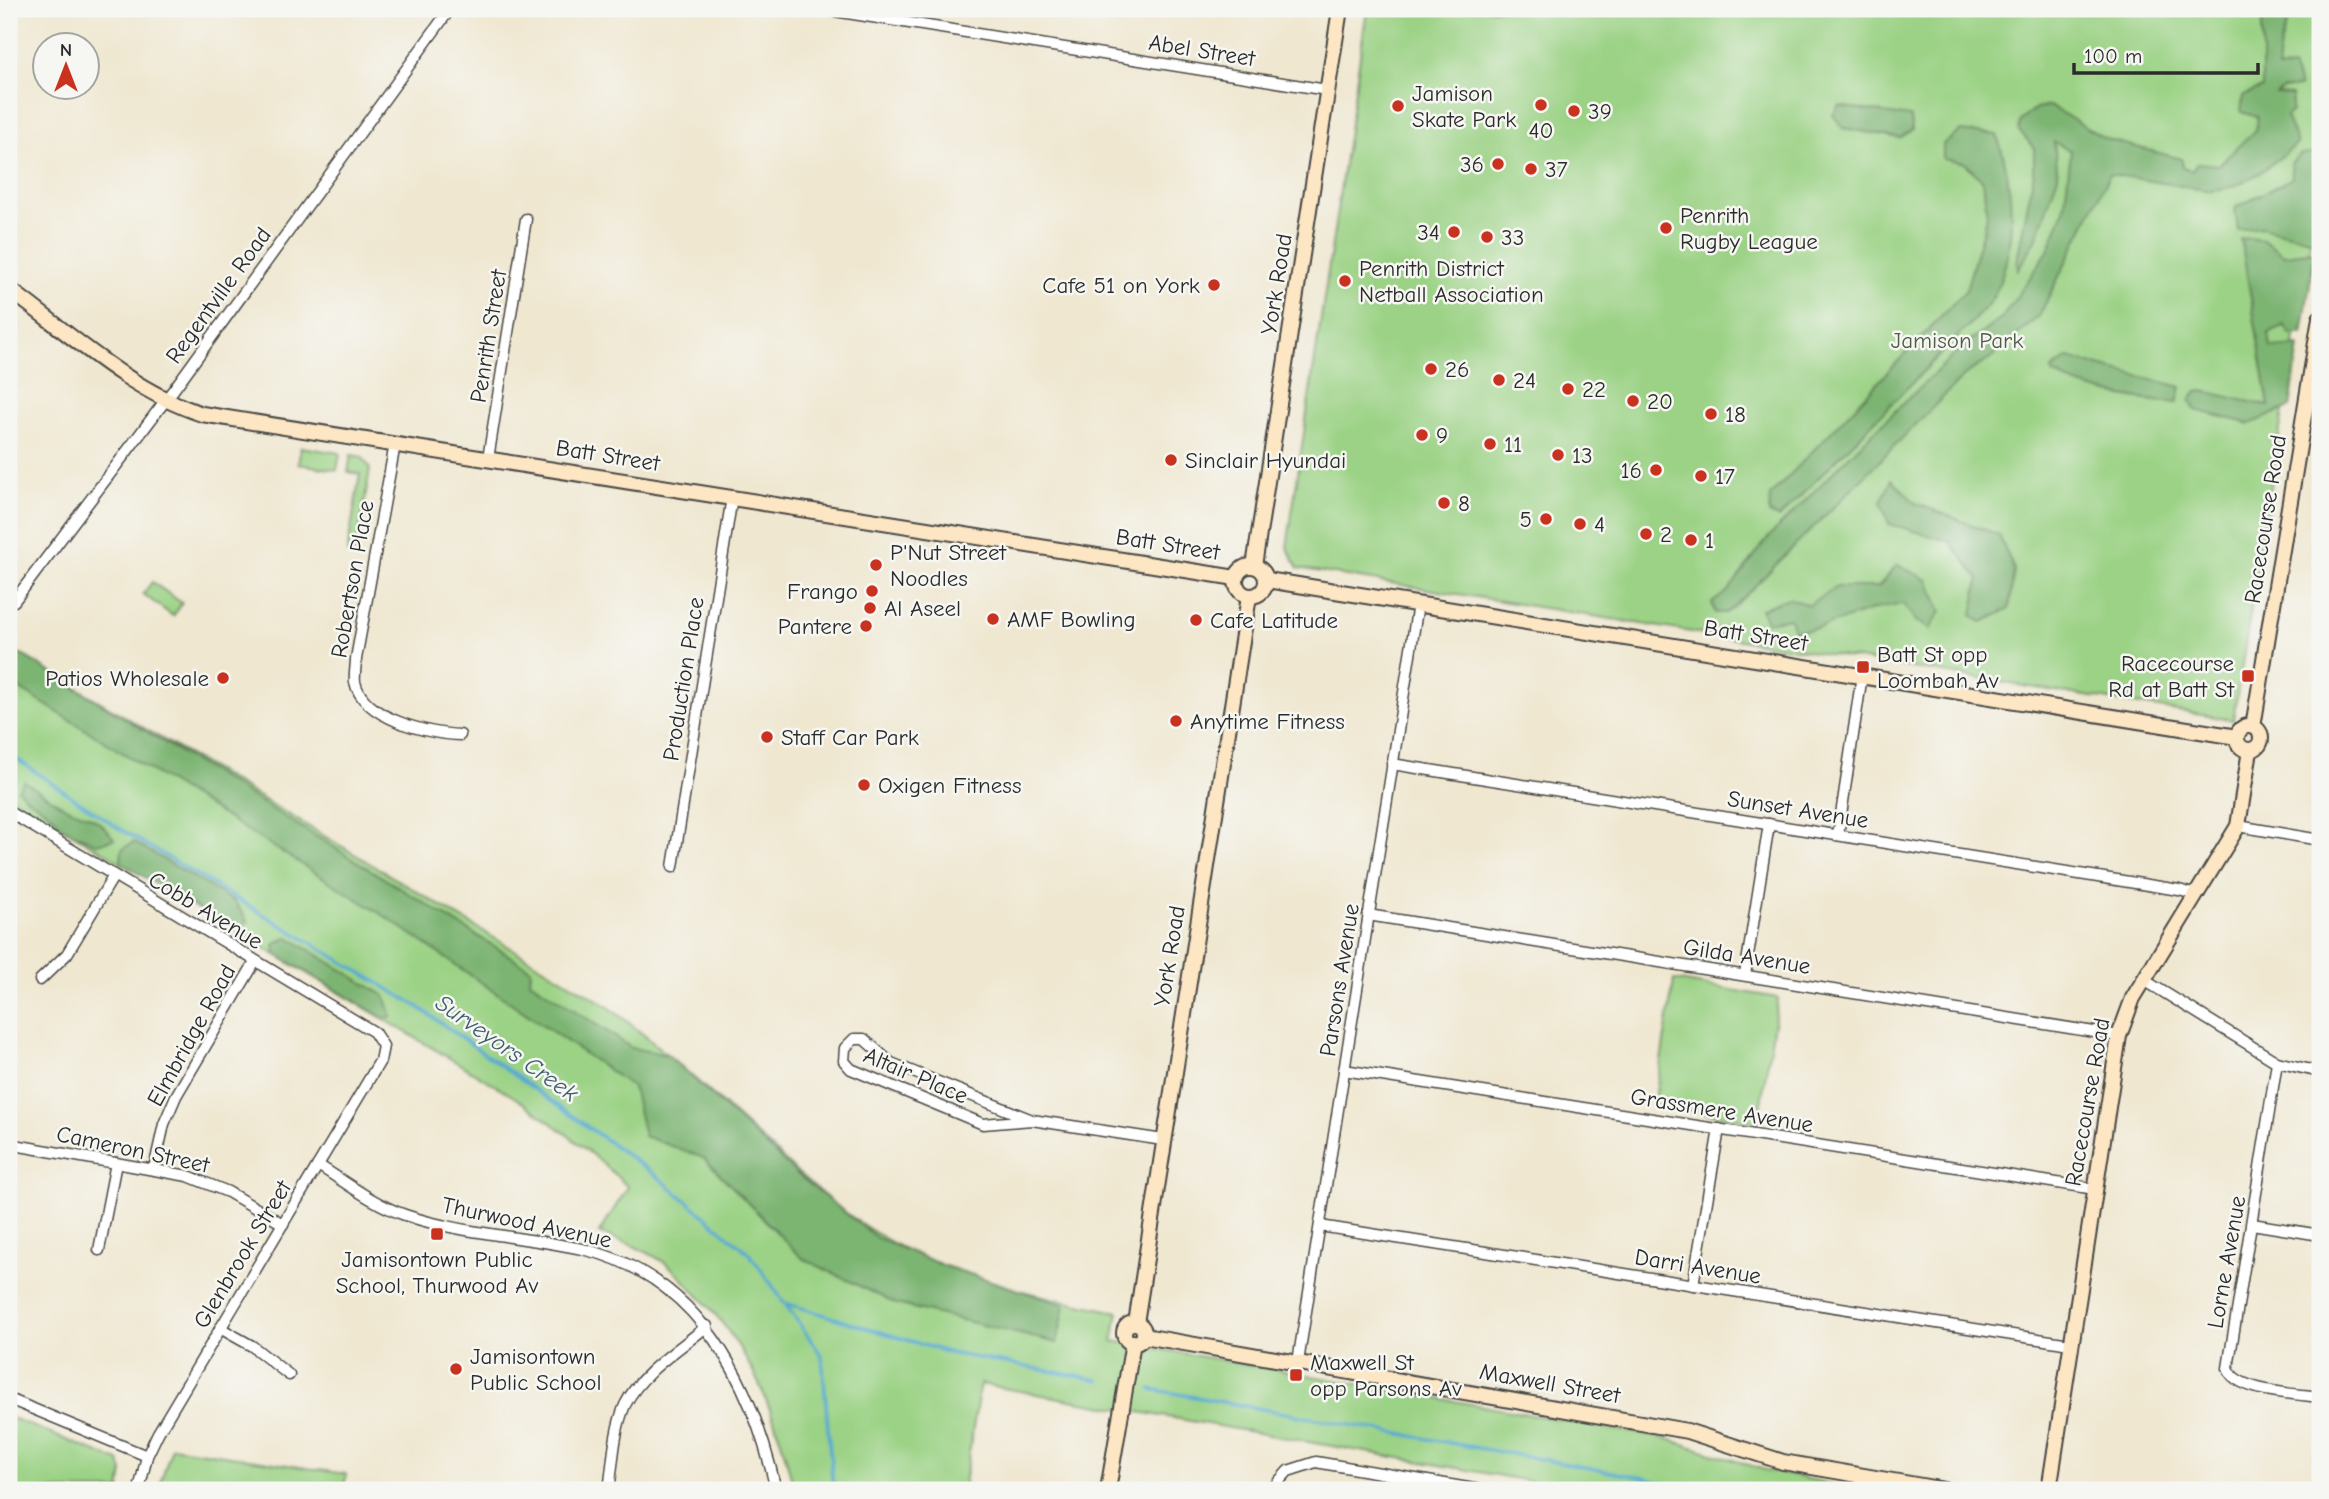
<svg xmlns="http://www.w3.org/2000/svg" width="2329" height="1499" font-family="'Comic Neue',sans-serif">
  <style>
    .green { fill: #9bd285; stroke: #637e58; stroke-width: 2 }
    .forest { fill: #7cb472; stroke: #54704e; stroke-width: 2 }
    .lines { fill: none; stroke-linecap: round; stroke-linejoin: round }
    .stream { stroke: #56a9d1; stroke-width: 3.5 }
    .street-casing { stroke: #484744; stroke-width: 13 }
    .secondary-casing { stroke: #484744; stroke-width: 18 }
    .street { stroke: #fff; stroke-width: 10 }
    .secondary { stroke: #fce6c4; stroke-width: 14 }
    .poi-dot { fill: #c8321e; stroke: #f6f6f2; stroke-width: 2.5 }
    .labels { text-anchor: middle; stroke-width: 5; stroke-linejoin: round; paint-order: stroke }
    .street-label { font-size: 23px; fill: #2b2b2b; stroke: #f6f6f2 }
    .poi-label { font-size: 23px; fill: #2b2b2b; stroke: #f6f6f2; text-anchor: start }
    .park-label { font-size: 23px; fill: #4d5d46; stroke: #f6f6f2 }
    .water-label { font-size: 24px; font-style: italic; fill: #3c5d6d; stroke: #f6f6f2 }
  </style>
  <rect width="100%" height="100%" fill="#f6f6f2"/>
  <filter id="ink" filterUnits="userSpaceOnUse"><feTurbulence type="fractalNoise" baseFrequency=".0143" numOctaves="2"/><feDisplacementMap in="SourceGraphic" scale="14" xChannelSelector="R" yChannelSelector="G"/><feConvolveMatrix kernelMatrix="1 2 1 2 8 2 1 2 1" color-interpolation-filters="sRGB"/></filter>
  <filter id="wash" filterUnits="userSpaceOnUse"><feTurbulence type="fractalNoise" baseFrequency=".00686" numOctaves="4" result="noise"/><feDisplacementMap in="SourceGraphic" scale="28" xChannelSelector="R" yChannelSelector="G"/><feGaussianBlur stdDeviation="1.57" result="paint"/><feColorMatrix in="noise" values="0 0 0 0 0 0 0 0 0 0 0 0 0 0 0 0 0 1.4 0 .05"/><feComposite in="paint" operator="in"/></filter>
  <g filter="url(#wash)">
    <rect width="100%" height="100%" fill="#efe7d0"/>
    <g class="green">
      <polygon points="1367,9 2320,9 2320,183 2233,720 1298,568 1287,547"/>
      <polygon points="301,447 340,453 337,470 298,464"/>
      <polygon points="351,455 362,457 370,469 356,554 347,553 360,474 348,472"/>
      <polygon points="152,582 182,603 173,616 143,594"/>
      <path d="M 9,647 L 606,1005 C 660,1046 709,1091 759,1137 C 799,1174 838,1212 886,1239 C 957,1280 1039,1296 1118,1312 L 1113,1341 L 1664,1438 L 1765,1470 L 1862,1490 L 1581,1490 L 980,1384 L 963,1490 L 794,1490 C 777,1415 750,1346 694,1291 C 686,1283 677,1272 668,1265 C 647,1250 623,1241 599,1233 L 628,1187 C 591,1151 551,1121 508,1093 L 9,796 Z"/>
      <polygon points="1674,980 1778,998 1758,1122 1654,1105"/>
      <polygon points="9,1417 119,1461 123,1471 120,1490 9,1490"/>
      <polygon points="172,1447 346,1474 344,1490 158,1490"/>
    </g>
    <g class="forest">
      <path d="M 2262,9 L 2292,9 C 2286,29 2276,48 2278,69 L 2292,67 L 2300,87 L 2283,89 L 2277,94 L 2292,95 L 2292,111 L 2286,116 L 2297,144 C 2272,164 2244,189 2211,191 L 2110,174 L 2039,316 L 1987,361 L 1967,373 L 1745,596 L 1726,613 L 1715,613 L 1712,603 L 1728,591 L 1768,538 L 1865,440 L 1962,347 L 2002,318 L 2048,251 L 2064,210 L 2071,151 L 2054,142 L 2058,176 L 2036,240 L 2018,270 L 2017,260 L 2034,172 L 2034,148 L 2019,130 L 2020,121 L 2036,108 L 2050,106 L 2106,139 L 2182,159 L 2182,168 L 2192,171 L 2197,163 L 2219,165 L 2255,130 L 2258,117 L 2241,112 L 2243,96 L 2262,88 Z"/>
      <polygon points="1839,106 1911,117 1912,130 1900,138 1843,128 1833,115"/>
      <path d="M 1961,131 L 1997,135 C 2014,185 2018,243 1995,293 C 1990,305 1977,316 1968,326 L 1779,518 L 1769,513 L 1770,496 L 1966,290 L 1987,216 L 1983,181 L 1965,163 L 1943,159 L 1943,144 Z"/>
      <polygon points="2320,152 2320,219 2317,241 2261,227 2238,230 2235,208 2292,178 2291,163 2301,154"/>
      <polygon points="2249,238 2263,240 2284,255 2315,251 2302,334 2290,334 2284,325 2269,333 2271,348 2299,346 2290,407 2250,424 2195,410 2190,400 2196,392 2203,391 2269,406 2241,239"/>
      <path d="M 2068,358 L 2181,387 L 2177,403 C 2134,400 2092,393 2053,374 L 2052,369 Z"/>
      <polygon points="1892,479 1915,503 1999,535 2014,569 2009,609 1982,622 1972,615 1979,579 1949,541 1889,524 1881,502"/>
      <path d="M 1897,565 L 1928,580 L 1941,611 L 1930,629 L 1916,621 L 1903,604 C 1865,606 1833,630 1794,631 L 1790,618 L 1767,622 L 1761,609 L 1788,598 L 1809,605 L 1836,587 L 1878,587 Z"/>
      <polygon points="21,654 531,969 530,981 632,1048 668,1055 798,1175 877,1238 945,1266 1065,1305 1057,1343 896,1304 802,1258 704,1158 644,1136 633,1087 386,917 9,682 9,659"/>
      <path d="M 24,781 C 35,788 46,796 58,803 C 84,818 93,810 114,839 L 97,844 L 60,827 C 52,807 30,806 18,789 Z"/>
      <polygon points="134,842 235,902 248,922 234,930 121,863 122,849"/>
      <polygon points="288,937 385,996 392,1017 383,1018 276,954 275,944"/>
    </g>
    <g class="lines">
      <g class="stream">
        <polyline points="9,754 120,829 417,1006 657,1176 750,1254 822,1356 833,1490"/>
        <polyline points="785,1303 950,1353 1099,1380"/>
        <polyline points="1151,1389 1645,1478 1683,1490"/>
      </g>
    </g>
  </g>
  <g filter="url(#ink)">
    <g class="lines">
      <defs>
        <g id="street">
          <polyline points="822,9 1327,90"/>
          <polyline points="900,21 902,9"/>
          <path d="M 395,444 L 356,659 C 356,666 354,675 355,682 C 363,719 429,734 460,735"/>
          <polyline points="488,459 526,219"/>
          <polyline points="14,601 174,389 450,9"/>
          <polyline points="1392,764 2179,890 2197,895"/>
          <polyline points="9,812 374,1032 383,1046 380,1061 158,1433 147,1456 139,1490"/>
          <polyline points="2238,826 2320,840"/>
          <polyline points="1838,835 1862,675"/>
          <polyline points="673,867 732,497"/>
          <polyline points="1368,915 2119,1036"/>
          <polyline points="1745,975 1769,824"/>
          <polyline points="40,980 67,954 113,877"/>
          <polyline points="2144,980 2277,1062 2320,1072"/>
          <path d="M 2277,1062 L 2228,1368 C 2234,1392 2298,1394 2320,1397"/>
          <polyline points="1344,1070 2095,1189"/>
          <polyline points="1032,1120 983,1124 851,1069 844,1061 845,1048 854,1039 864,1039 891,1063 1032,1120 1163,1140"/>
          <polyline points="9,1144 188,1176 228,1192 283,1224"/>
          <path d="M 318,1165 C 345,1182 375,1205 405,1215 C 457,1233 527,1237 582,1249 C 699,1275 752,1383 776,1490"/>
          <polyline points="154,1169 164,1124 176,1096 255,962"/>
          <polyline points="2252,1224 2320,1235"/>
          <polyline points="1320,1226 2070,1344"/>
          <polyline points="99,1250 116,1163"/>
          <polyline points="1693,1285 1719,1129"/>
          <polyline points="220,1328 252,1346 289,1375"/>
          <polyline points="1298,1362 1418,604"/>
          <polyline points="9,1399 147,1456"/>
          <path d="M 609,1490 C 613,1463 614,1430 625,1405 C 641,1372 680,1349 707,1326"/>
          <polyline points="1271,1490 1288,1471 1316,1462 1480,1490"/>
        </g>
        <g id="secondary">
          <path d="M 9,289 C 69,333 130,391 202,414 L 1236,578"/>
          <circle cx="1251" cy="581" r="15"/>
          <polyline points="1254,566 1340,9"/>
          <polyline points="1267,580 2237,737"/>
          <circle cx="2249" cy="738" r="12"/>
          <polyline points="2253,727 2320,318"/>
          <polyline points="1136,1323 1249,596"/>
          <circle cx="1134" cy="1333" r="10"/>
          <polyline points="1144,1336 1687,1431 1783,1462 1945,1490"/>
          <polyline points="1108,1490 1133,1342"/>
          <polyline points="2049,1490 2119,1036 2133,998 2238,826 2250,750"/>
        </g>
      </defs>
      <use href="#street" class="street-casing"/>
      <use href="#secondary" class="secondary-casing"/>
      <use href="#street" class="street"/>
      <use href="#secondary" class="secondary"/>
    </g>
  </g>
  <g class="poi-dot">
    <circle cx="1541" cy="105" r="7"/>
    <circle cx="1398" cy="106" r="7"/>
    <circle cx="1574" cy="111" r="7"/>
    <circle cx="1498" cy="164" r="7"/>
    <circle cx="1531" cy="169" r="7"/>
    <circle cx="1666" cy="228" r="7"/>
    <circle cx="1454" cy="232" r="7"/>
    <circle cx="1487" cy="237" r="7"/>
    <circle cx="1345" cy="281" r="7"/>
    <circle cx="1214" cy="285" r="7"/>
    <circle cx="1431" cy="369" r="7"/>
    <circle cx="1499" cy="380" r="7"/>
    <circle cx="1568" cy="389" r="7"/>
    <circle cx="1633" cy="401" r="7"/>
    <circle cx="1711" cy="414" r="7"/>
    <circle cx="1422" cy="435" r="7"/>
    <circle cx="1490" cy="444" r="7"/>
    <circle cx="1558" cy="455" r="7"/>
    <circle cx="1171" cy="460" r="7"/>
    <circle cx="1656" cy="470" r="7"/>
    <circle cx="1701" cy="476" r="7"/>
    <circle cx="1444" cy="503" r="7"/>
    <circle cx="1546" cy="519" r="7"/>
    <circle cx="1580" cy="524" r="7"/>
    <circle cx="1646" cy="534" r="7"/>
    <circle cx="1691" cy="540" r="7"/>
    <circle cx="876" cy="565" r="7"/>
    <circle cx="872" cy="591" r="7"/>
    <circle cx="870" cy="608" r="7"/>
    <circle cx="993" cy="619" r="7"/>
    <circle cx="1196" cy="620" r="7"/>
    <circle cx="866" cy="626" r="7"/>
    <rect x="1856" y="660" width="14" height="14" rx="3.5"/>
    <rect x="2241" y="669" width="14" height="14" rx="3.5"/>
    <circle cx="223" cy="678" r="7"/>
    <circle cx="1176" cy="721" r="7"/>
    <circle cx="767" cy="737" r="7"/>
    <circle cx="864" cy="785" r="7"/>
    <rect x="430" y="1227" width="14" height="14" rx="3.5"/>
    <circle cx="456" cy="1369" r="7"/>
    <rect x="1289" y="1368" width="14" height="14" rx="3.5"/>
  </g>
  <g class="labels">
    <g class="street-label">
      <text transform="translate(1202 50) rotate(9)" y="8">Abel Street</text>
      <text transform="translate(1276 284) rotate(-81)" y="8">York Road</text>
      <text transform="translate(218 295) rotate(-54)" y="8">Regentville Road</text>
      <text transform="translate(488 336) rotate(-81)" y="8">Penrith Street</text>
      <text transform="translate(608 455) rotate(9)" y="8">Batt Street</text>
      <text transform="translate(2265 519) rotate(-81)" y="8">Racecourse Road</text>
      <text transform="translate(1168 544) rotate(9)" y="8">Batt Street</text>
      <text transform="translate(352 579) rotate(-80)" y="8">Robertson Place</text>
      <text transform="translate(1756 635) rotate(9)" y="8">Batt Street</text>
      <text transform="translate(683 679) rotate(-81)" y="8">Production Place</text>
      <text transform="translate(1798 809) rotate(9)" y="8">Sunset Avenue</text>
      <text transform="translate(206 910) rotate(31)" y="8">Cobb Avenue</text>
      <text transform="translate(1169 956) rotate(-81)" y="8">York Road</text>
      <text transform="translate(1747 956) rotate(9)" y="8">Gilda Avenue</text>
      <text transform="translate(1339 980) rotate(-81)" y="8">Parsons Avenue</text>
      <text transform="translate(191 1035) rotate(-61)" y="8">Elmbridge Road</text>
      <text transform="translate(916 1075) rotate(23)" y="8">Altair Place</text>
      <text transform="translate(2087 1102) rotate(-80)" y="8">Racecourse Road</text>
      <text transform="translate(1722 1110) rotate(9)" y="8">Grassmere Avenue</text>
      <text transform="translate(133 1149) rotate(12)" y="8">Cameron Street</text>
      <text transform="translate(527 1222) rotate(12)" y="8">Thurwood Avenue</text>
      <text transform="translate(242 1254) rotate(-59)" y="8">Glenbrook Street</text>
      <text transform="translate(2226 1262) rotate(-80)" y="8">Lorne Avenue</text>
      <text transform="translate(1698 1266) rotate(9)" y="8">Darri Avenue</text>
      <text transform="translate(1550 1383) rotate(10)" y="8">Maxwell Street</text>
    </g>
    <g class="poi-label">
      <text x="1412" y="101">Jamison<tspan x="1412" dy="26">Skate Park</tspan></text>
      <text x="1588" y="119">39</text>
      <text x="1541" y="138" text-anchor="middle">40</text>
      <text x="1484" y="172" text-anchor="end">36</text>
      <text x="1545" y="177">37</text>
      <text x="1680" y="223">Penrith<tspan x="1680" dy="26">Rugby League</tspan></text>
      <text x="1440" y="240" text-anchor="end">34</text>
      <text x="1501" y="245">33</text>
      <text x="1359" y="276">Penrith District<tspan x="1359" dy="26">Netball Association</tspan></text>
      <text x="1200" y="293" text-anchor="end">Cafe 51 on York</text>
      <text x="1445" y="377">26</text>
      <text x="1513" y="388">24</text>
      <text x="1582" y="397">22</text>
      <text x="1647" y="409">20</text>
      <text x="1725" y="422">18</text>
      <text x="1436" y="443">9</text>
      <text x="1504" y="452">11</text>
      <text x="1572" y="463">13</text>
      <text x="1185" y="468">Sinclair Hyundai</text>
      <text x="1642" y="478" text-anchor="end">16</text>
      <text x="1715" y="484">17</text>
      <text x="1458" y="511">8</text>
      <text x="1532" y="527" text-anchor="end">5</text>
      <text x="1594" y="532">4</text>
      <text x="1660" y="542">2</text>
      <text x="1705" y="548">1</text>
      <text x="890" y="560">P'Nut Street<tspan x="890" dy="26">Noodles</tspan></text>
      <text x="858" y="599" text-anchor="end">Frango</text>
      <text x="884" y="616">Al Aseel</text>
      <text x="1007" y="627">AMF Bowling</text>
      <text x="1210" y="628">Cafe Latitude</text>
      <text x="852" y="634" text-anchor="end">Pantere</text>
      <text x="1877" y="662">Batt St opp<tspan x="1877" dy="26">Loombah Av</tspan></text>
      <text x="2234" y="671" text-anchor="end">Racecourse<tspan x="2234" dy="26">Rd at Batt St</tspan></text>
      <text x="209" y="686" text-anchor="end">Patios Wholesale</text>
      <text x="1190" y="729">Anytime Fitness</text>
      <text x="781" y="745">Staff Car Park</text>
      <text x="878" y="793">Oxigen Fitness</text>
      <text x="437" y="1267" text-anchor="middle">Jamisontown Public<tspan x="437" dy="26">School, Thurwood Av</tspan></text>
      <text x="470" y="1364">Jamisontown<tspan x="470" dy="26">Public School</tspan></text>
      <text x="1310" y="1370">Maxwell St<tspan x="1310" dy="26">opp Parsons Av</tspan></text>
    </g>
    <g class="park-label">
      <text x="1957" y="348">Jamison Park</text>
    </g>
    <g class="water-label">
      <text transform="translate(507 1048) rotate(35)" y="8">Surveyors Creek</text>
    </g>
  </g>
  <rect width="2329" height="1499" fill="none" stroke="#f6f6f2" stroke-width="35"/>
  <g transform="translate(66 66)"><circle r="33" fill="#f6f6f2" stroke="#a5a5a2" stroke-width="2"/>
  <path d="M0-5L12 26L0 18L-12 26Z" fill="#c8321e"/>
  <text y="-10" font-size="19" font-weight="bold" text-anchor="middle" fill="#2b2b2b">N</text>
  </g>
  <path d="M2074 63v10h184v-10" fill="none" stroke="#2b2b2b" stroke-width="3.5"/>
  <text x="2084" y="63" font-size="21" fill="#2b2b2b" stroke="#f6f6f2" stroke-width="5" paint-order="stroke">100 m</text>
</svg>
